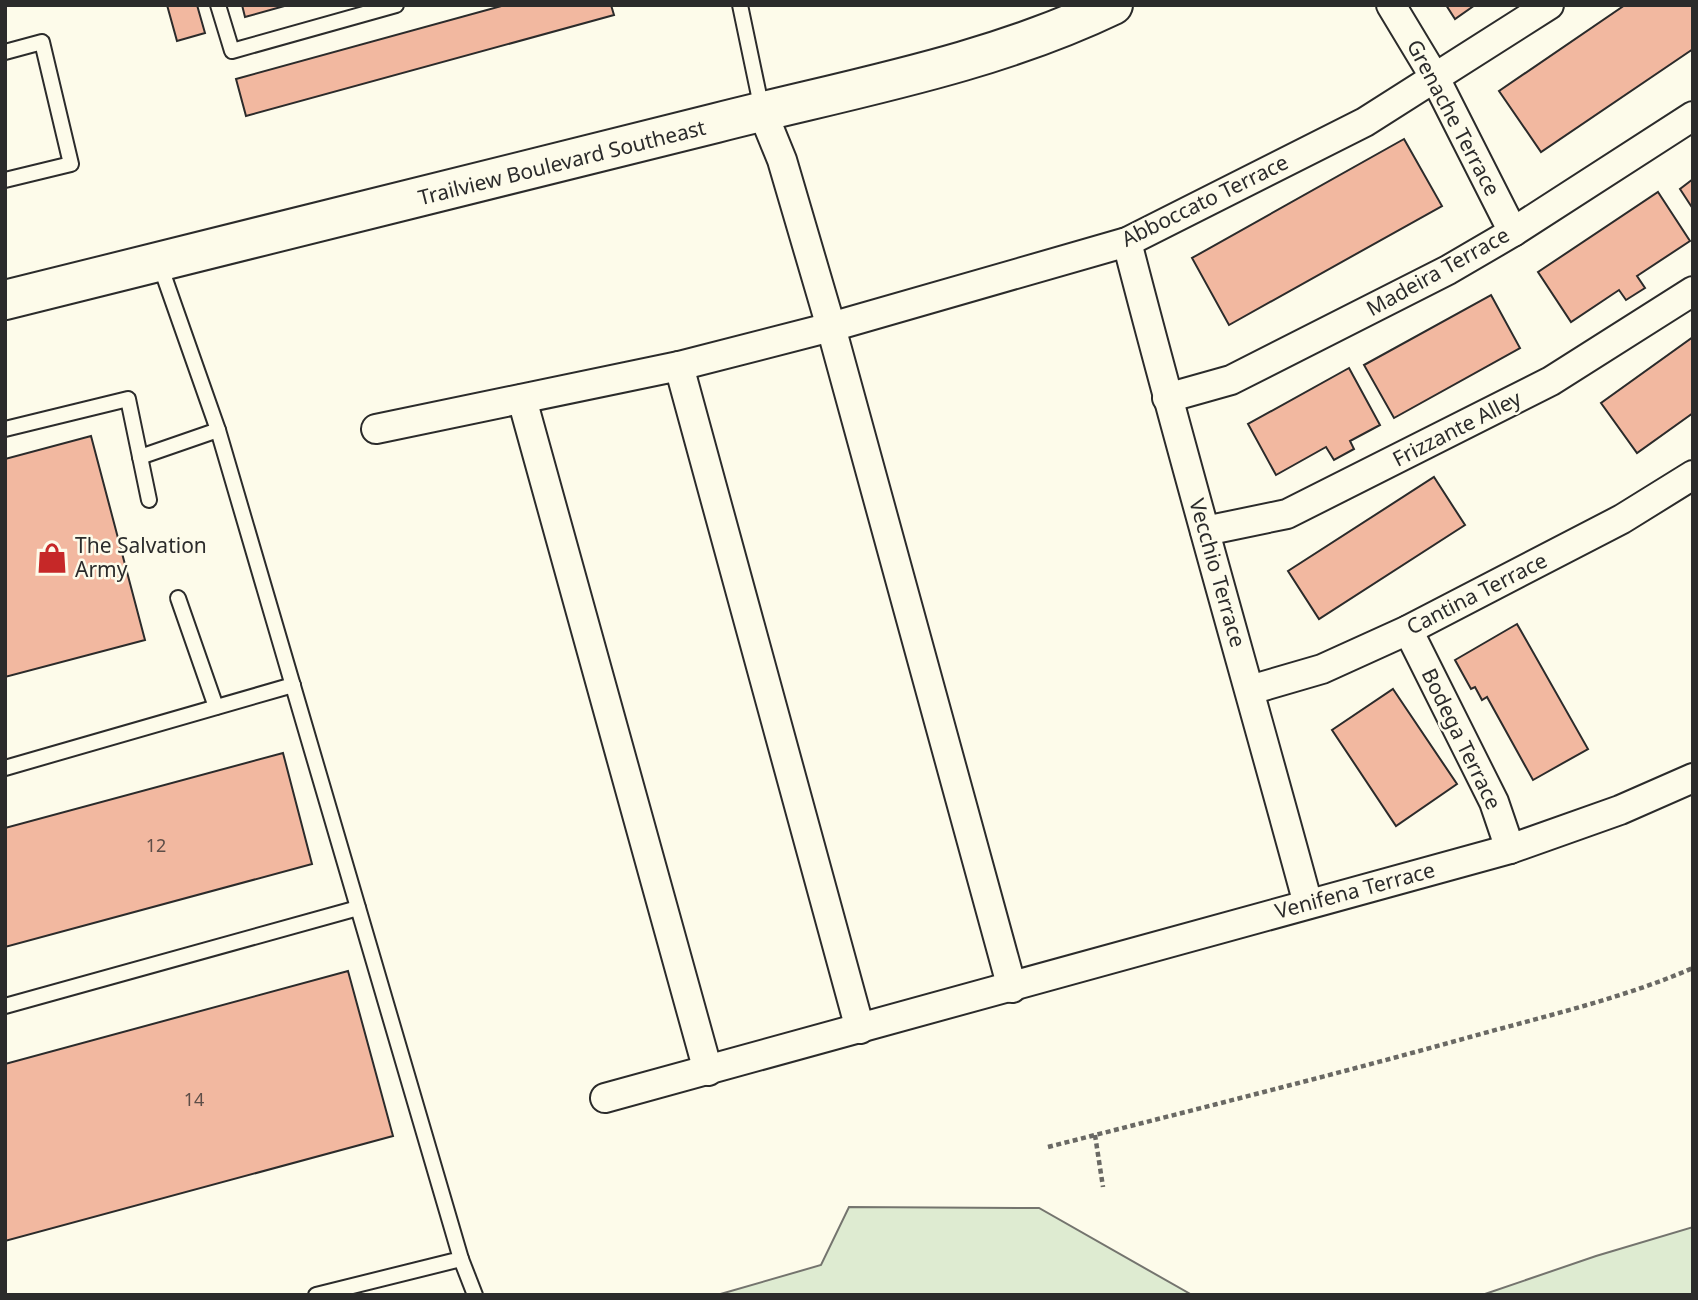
<svg xmlns="http://www.w3.org/2000/svg" width="1698" height="1300" font-family="'Noto Sans',sans-serif">
  <style>
    .green { fill: #deebd1; stroke: #74746e; stroke-width: 2 }
    .building { fill: #f2b8a0; stroke: #2b2b2b; stroke-width: 2 }
    .lines { fill: none; stroke-linecap: round; stroke-linejoin: round }
    .lane-casing { stroke: #2b2b2b; stroke-width: 18 }
    .street-casing { stroke: #2b2b2b; stroke-width: 32 }
    .secondary-casing { stroke: #2b2b2b; stroke-width: 42 }
    .path { stroke: #6a6964; stroke-width: 4.5; stroke-dasharray: 5 3.5; stroke-linecap: butt }
    .lane { stroke: #fdfbea; stroke-width: 14 }
    .street { stroke: #fdfbea; stroke-width: 28 }
    .secondary { stroke: #fdfbea; stroke-width: 38 }
    .labels { text-anchor: middle; stroke-width: 5; stroke-linejoin: round; paint-order: stroke }
    .number-label { font-size: 18px; fill: #5d4e48 }
    .street-label { font-size: 21px; fill: #2b2b2b; stroke: #fdfbea }
    .poi-label { font-size: 21px; fill: #2b2b2b; stroke: #fdfbea; text-anchor: start }
  </style>
  <rect width="100%" height="100%" fill="#fdfbea"/>
  <g class="green">
    <polygon points="849,1207 1039,1208 1192,1295 717,1295 821,1265"/>
    <polygon points="1693,1227 1693,1295 1482,1295 1596,1256"/>
  </g>
  <g class="building">
    <polygon points="167,5 197,5 205,33 177,41"/>
    <polygon points="242,5 288,5 245,17"/>
    <polygon points="505,5 611,5 614,15 246,116 236,79"/>
    <polygon points="1446,5 1475,5 1455,19"/>
    <polygon points="1625,5 1693,5 1693,49 1541,152 1499,91"/>
    <polygon points="1404,139 1442,206 1229,325 1192,258"/>
    <polygon points="1693,179 1693,209 1680,189"/>
    <polygon points="1658,192 1690,241 1637,276 1645,288 1626,300 1619,290 1571,322 1538,272"/>
    <polygon points="1491,295 1520,348 1394,418 1364,365"/>
    <polygon points="1693,337 1693,413 1637,453 1601,403"/>
    <polygon points="1349,368 1380,425 1350,441 1354,449 1334,460 1326,447 1276,475 1248,424"/>
    <polygon points="91,436 145,640 5,677 5,459"/>
    <polygon points="1434,477 1465,525 1319,619 1288,571"/>
    <polygon points="1517,624 1588,749 1533,780 1487,697 1482,700 1475,687 1471,689 1455,660"/>
    <polygon points="1393,689 1457,784 1396,826 1332,730"/>
    <polygon points="283,753 312,864 5,947 5,828"/>
    <polygon points="348,971 393,1136 5,1241 5,1064"/>
  </g>
  <g class="lines">
    <defs>
      <g id="lane">
        <polyline points="218,5 232,51 396,5"/>
        <polyline points="740,5 762,110"/>
        <polyline points="5,52 42,42 71,164 5,180"/>
        <polyline points="5,429 128,399 149,500"/>
        <polyline points="218,430 461,1259 316,1295"/>
        <polyline points="140,457 218,430 160,265"/>
        <polyline points="178,598 216,707"/>
        <polyline points="5,768 293,685"/>
        <polyline points="5,1006 358,908"/>
        <polyline points="461,1259 475,1295"/>
      </g>
      <g id="street">
        <polyline points="1391,5 1435,78 1513,232"/>
        <polyline points="762,111 782,160 831,327 1012,988"/>
        <path d="M 1127,242 C 1184,464 1248,683 1308,904"/>
        <polyline points="679,366 831,327 1127,242 1365,122 1549,5"/>
        <polyline points="1167,398 1231,380 1448,270 1513,232 1693,116"/>
        <polyline points="522,399 708,1071"/>
        <polyline points="376,429 679,366 860,1029"/>
        <polyline points="1205,531 1287,514 1551,381 1693,291"/>
        <polyline points="1408,630 1494,802 1510,849"/>
        <polyline points="1250,690 1322,669 1408,630 1622,519 1693,475"/>
        <polyline points="605,1098 1510,849 1620,810 1693,778"/>
      </g>
      <path id="secondary" d="M 5,300 C 243,243 480,184 716,123 C 849,89 988,65 1113,5"/>
    </defs>
    <use href="#lane" class="lane-casing"/>
    <use href="#street" class="street-casing"/>
    <use href="#secondary" class="secondary-casing"/>
    <g class="path">
      <polyline points="1095,1135 1103,1187"/>
      <path d="M 1048,1147 C 1189,1111 1330,1076 1470,1037 C 1545,1016 1621,999 1693,968"/>
    </g>
    <use href="#lane" class="lane"/>
    <use href="#street" class="street"/>
    <use href="#secondary" class="secondary"/>
  </g>
  <defs>
    <symbol id="shop-bare" viewBox="-9 -9 18 18"><path d="M-5-2.5h2.3a2.7 3.5 0 0 1 5.4 0H5L5.5 6h-11ZM-1.5-2.5h3a1.5 2.3 0 0 0-3 0Z" fill="#c62828" stroke="#fdfbea" stroke-width="2.5" paint-order="stroke"/></symbol>
  </defs>
  <g fill-rule="evenodd">
    <use href="#shop-bare" x="30" y="536" width="44" height="44"/>
  </g>
  <g class="labels">
    <g class="number-label">
      <text x="156" y="852">12</text>
      <text x="194" y="1106">14</text>
    </g>
    <g class="street-label">
      <text transform="translate(1453 118) rotate(62)" y="7">Grenache Terrace</text>
      <text transform="translate(562 163) rotate(-14)" y="7">Trailview Boulevard Southeast</text>
      <text transform="translate(1205 201) rotate(-26)" y="7">Abboccato Terrace</text>
      <text transform="translate(1438 272) rotate(-29)" y="7">Madeira Terrace</text>
      <text transform="translate(1457 429) rotate(-27)" y="7">Frizzante Alley</text>
      <text transform="translate(1217 573) rotate(74)" y="7">Vecchio Terrace</text>
      <text transform="translate(1477 594) rotate(-27)" y="7">Cantina Terrace</text>
      <text transform="translate(1461 739) rotate(64)" y="7">Bodega Terrace</text>
      <text transform="translate(1355 891) rotate(-15)" y="7">Venifena Terrace</text>
    </g>
    <g class="poi-label">
      <text x="75" y="553">The Salvation<tspan x="75" dy="24">Army</tspan></text>
    </g>
  </g>
  <rect width="1698" height="1300" fill="none" stroke="#2b2b2b" stroke-width="14"/>
</svg>
